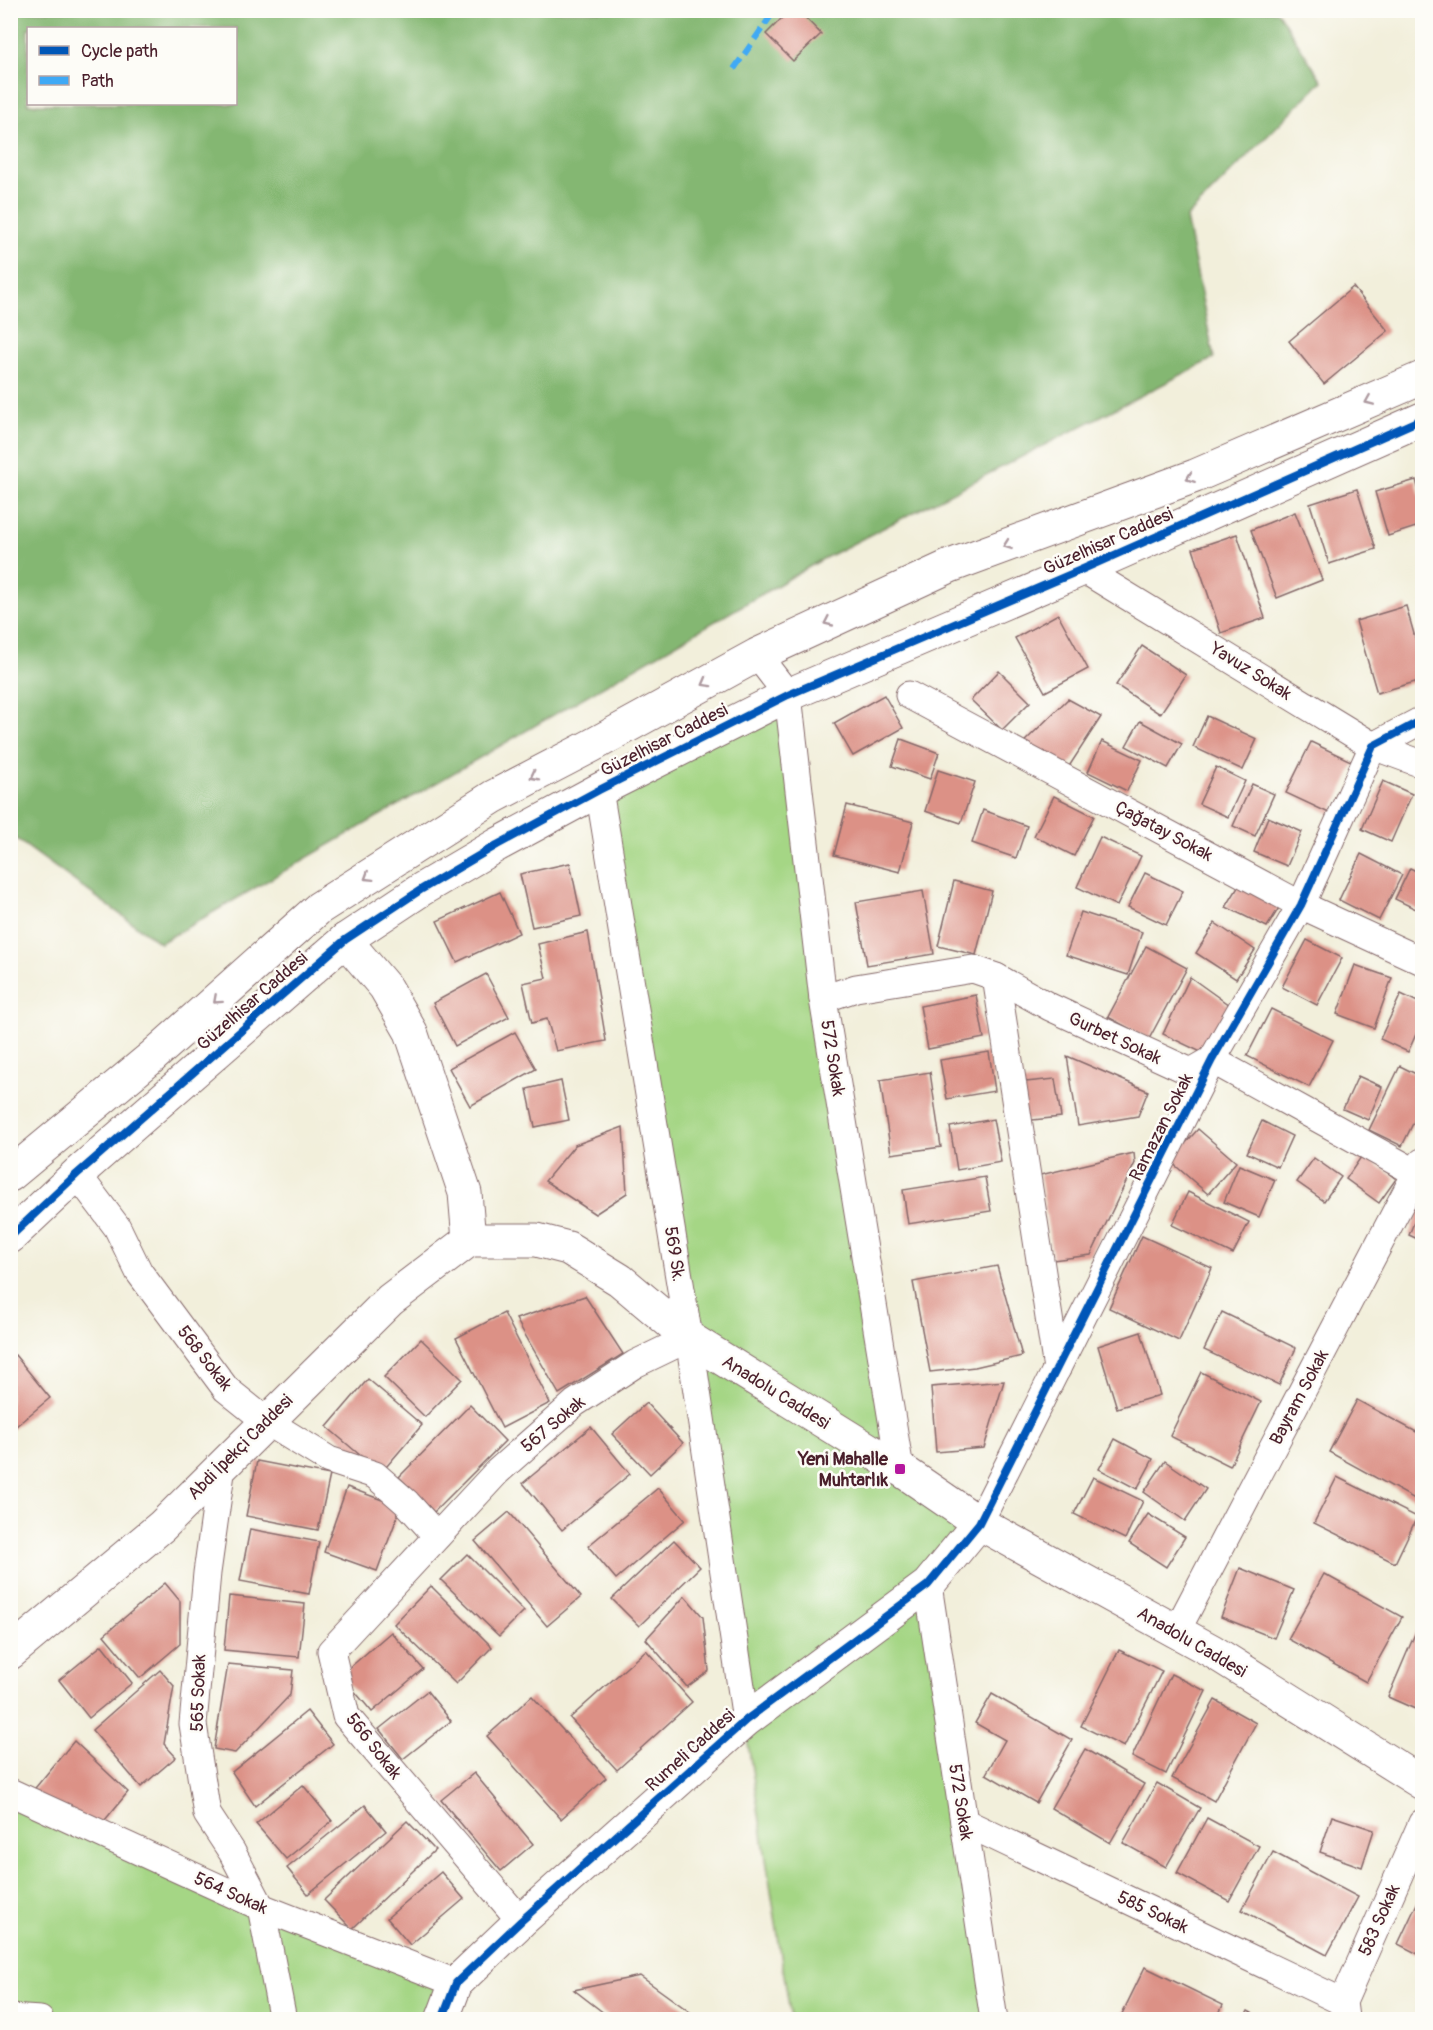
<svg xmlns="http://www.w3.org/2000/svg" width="1433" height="2030" font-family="Pangolin,sans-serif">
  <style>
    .green { fill: #a5d685; stroke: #787a58; stroke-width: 1.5 }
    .forest { fill: #84b772; stroke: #676b4e; stroke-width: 1.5; fill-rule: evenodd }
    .building { fill: #dc9186 }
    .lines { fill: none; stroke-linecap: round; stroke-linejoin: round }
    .minor-casing { stroke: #856869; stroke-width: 29 }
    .tertiary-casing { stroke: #856869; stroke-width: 35 }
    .minor { stroke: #fff; stroke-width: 27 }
    .tertiary { stroke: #fff; stroke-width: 33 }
    .quiet { stroke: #3fa9f5; stroke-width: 6; stroke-dasharray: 12 6; stroke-linecap: butt }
    .cycleway-casing { stroke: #fdfcf7; stroke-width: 11 }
    .cycleway { stroke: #0057b8; stroke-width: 8 }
    .oneway { stroke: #ae9aa0 }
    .poi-dot { fill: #b5179e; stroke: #fdfcf7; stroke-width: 2 }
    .labels { text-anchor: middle; stroke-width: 5; stroke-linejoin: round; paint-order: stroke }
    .street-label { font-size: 18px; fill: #4a1f2b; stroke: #fdfcf7 }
    .poi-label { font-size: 18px; font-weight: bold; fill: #4a1f2b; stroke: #fdfcf7; text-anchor: end }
  </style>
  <rect width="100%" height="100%" fill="#fdfcf7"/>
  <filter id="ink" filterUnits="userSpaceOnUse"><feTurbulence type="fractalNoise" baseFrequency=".0167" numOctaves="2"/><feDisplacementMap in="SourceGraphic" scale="12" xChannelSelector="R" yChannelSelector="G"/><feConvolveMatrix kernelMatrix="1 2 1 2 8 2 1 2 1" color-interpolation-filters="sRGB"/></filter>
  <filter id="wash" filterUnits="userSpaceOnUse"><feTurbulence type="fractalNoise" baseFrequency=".008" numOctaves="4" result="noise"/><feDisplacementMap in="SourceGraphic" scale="24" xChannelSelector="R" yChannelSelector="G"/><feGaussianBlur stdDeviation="1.35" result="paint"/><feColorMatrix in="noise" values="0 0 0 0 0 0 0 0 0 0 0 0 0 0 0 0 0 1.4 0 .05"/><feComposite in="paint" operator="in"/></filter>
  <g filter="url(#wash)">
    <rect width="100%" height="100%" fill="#f2efdb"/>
    <g class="green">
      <polygon points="788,695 900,1468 979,1523 928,1585 994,2019 791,2019 599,790"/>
      <polygon points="10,1792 456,1983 442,2019 40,2020 11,2018"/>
    </g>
    <path class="forest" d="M 11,11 L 1277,11 L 1322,81 L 1186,218 L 1214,358 L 821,560 L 160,943 L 11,835 ZM 28,28 L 236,28 L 236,104 L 28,104 Z"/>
    <g id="blocks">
      <g class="building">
        <polygon points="790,10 798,10 821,34 793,61 766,34"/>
        <polygon points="1353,287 1388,331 1324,384 1289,341"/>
        <polygon points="1416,480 1422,502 1422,525 1388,536 1375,492"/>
        <polygon points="1357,489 1376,549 1329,564 1310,504"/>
        <polygon points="1295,512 1322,580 1277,598 1251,530"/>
        <polygon points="1237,534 1265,618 1221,633 1193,549"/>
        <polygon points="1406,606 1422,662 1422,680 1377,693 1356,621"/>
        <polygon points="1058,614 1088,669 1045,692 1015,638"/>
        <polygon points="1142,646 1186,675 1160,714 1116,685"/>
        <polygon points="999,671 1030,702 1002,730 971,700"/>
        <polygon points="884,695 903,728 853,756 834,723"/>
        <polygon points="1068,699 1101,717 1068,768 1023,743"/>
        <polygon points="1207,716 1257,739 1243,770 1193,747"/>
        <polygon points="1140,721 1182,744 1168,768 1126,746"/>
        <polygon points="901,739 939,753 930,779 892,766"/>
        <polygon points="1102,741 1142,760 1127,791 1088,772"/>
        <polygon points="1311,742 1355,763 1331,814 1286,793"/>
        <polygon points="1216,767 1245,781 1228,817 1199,804"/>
        <polygon points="938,770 975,782 961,823 925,811"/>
        <polygon points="1383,781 1412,794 1391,842 1362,829"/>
        <polygon points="1252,784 1274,794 1255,836 1233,826"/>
        <polygon points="1054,796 1094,816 1074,856 1034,836"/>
        <polygon points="847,805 913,822 900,872 834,855"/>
        <polygon points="983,810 1027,826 1016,858 972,843"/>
        <polygon points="1268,817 1302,832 1287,866 1254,852"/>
        <polygon points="1100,837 1141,856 1117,906 1077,887"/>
        <polygon points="1361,854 1402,875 1379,920 1339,900"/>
        <polygon points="570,863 581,916 532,927 520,874"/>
        <polygon points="1410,868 1422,874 1422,912 1395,899"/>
        <polygon points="1145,873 1183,891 1166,925 1128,907"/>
        <polygon points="1243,879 1282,903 1267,927 1226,907"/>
        <polygon points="954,881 992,891 976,955 938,946"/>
        <polygon points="923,891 934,954 867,965 856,902"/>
        <polygon points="500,892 519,933 457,962 437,921"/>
        <polygon points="1081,912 1142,932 1128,975 1066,955"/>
        <polygon points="1215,923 1255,950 1236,979 1196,953"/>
        <polygon points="588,932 606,1041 556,1051 547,1019 532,1023 523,983 546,978 538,944"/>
        <polygon points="1307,940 1342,958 1317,1005 1282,987"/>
        <polygon points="1146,946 1187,968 1149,1039 1108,1017"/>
        <polygon points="1355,965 1392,978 1374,1028 1337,1014"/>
        <polygon points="486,974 509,1017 455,1046 433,1003"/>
        <polygon points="1190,977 1229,1005 1205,1054 1163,1034"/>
        <polygon points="1401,994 1422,1004 1422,1021 1408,1052 1380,1039"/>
        <polygon points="976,995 984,1038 928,1049 920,1006"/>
        <polygon points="1271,1009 1333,1040 1309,1087 1247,1056"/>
        <polygon points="515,1032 536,1069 470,1106 449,1068"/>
        <polygon points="989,1052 995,1091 947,1099 940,1060"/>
        <polygon points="1067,1056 1148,1091 1138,1116 1078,1126"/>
        <polygon points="1400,1066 1422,1077 1422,1105 1402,1146 1369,1130"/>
        <polygon points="930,1072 941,1147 891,1154 880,1080"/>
        <polygon points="1358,1076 1382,1087 1368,1120 1343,1109"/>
        <polygon points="1055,1079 1061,1117 1023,1121 1016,1083"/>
        <polygon points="561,1081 569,1120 535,1127 527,1089"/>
        <polygon points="993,1119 1001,1162 957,1170 950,1127"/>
        <polygon points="1262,1121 1292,1136 1278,1167 1247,1153"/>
        <polygon points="623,1127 627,1193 595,1214 545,1181 575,1145"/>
        <polygon points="1198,1129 1236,1162 1208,1194 1170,1161"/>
        <polygon points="1134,1153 1135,1163 1091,1255 1053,1260 1040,1175"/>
        <polygon points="1363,1154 1396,1179 1379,1203 1346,1179"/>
        <polygon points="1314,1158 1341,1177 1324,1201 1297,1182"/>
        <polygon points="1239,1165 1275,1180 1259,1217 1224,1202"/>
        <polygon points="985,1177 991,1211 908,1224 903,1190"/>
        <polygon points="1188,1192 1249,1222 1233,1254 1172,1225"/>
        <polygon points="1422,1202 1422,1241 1409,1235"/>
        <polygon points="1142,1236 1212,1268 1179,1341 1109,1308"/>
        <polygon points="997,1266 1022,1356 975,1367 930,1372 913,1282"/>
        <polygon points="585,1296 623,1354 559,1394 516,1319"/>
        <polygon points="1222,1312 1296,1348 1279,1385 1204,1350"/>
        <polygon points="504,1313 550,1403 502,1428 456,1338"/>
        <polygon points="1141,1332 1160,1395 1117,1408 1098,1346"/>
        <polygon points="421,1339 462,1379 425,1417 384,1377"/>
        <polygon points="15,1355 50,1398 10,1431 10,1359"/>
        <polygon points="1201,1372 1261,1402 1230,1466 1170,1436"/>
        <polygon points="368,1379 422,1425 381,1473 327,1427"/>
        <polygon points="1004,1381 984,1448 936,1452 931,1387"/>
        <polygon points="1357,1400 1422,1435 1422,1503 1329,1452"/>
        <polygon points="646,1403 683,1443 650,1474 612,1434"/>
        <polygon points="470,1405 505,1441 434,1512 399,1477"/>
        <polygon points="591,1427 630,1474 562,1530 523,1483"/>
        <polygon points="1115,1439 1153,1459 1137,1489 1099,1469"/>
        <polygon points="257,1461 330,1475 318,1530 246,1516"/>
        <polygon points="1165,1461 1206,1489 1185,1521 1144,1492"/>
        <polygon points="1093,1477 1143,1501 1125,1539 1074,1514"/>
        <polygon points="1337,1477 1417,1517 1395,1563 1314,1523"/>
        <polygon points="347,1487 401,1507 377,1571 324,1552"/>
        <polygon points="658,1488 685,1520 616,1579 588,1546"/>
        <polygon points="509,1512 581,1597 547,1626 475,1541"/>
        <polygon points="1148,1514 1185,1537 1166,1567 1129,1543"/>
        <polygon points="250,1529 319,1542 309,1594 240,1581"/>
        <polygon points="674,1540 700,1567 639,1626 612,1599"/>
        <polygon points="467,1554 524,1611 499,1636 441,1580"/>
        <polygon points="1240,1568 1294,1590 1274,1638 1221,1617"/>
        <polygon points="1324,1574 1402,1617 1366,1682 1288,1639"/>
        <polygon points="165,1583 180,1601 180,1644 140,1678 104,1635"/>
        <polygon points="431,1586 492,1647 456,1684 394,1624"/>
        <polygon points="229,1596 305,1604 299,1657 224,1650"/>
        <polygon points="685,1596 703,1617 709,1671 687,1687 646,1639"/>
        <polygon points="1420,1622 1422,1623 1422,1712 1388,1697"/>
        <polygon points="391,1632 423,1669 372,1712 341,1675"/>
        <polygon points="102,1645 132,1683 89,1718 59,1680"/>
        <polygon points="646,1650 692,1702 617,1770 570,1718"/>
        <polygon points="1119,1650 1162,1671 1124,1747 1081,1726"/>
        <polygon points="228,1664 293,1670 290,1695 235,1753 214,1749"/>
        <polygon points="160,1670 174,1686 164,1744 176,1757 141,1787 92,1730"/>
        <polygon points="1171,1674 1206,1691 1166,1774 1132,1757"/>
        <polygon points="427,1691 451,1721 403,1759 379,1729"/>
        <polygon points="992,1694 1072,1740 1036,1803 986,1774 1005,1740 975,1723"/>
        <polygon points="532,1696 606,1778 561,1819 487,1736"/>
        <polygon points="1215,1700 1256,1723 1214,1801 1172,1778"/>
        <polygon points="307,1711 333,1744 255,1806 232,1772"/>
        <polygon points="74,1741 128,1792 100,1826 31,1793"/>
        <polygon points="1085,1749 1144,1784 1110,1843 1051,1808"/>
        <polygon points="474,1773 533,1844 501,1871 441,1800"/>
        <polygon points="1157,1783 1200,1808 1166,1867 1123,1843"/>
        <polygon points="303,1785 332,1821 286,1859 256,1824"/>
        <polygon points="365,1805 386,1831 308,1894 287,1868"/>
        <polygon points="1332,1816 1374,1830 1362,1867 1320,1852"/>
        <polygon points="1207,1818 1259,1846 1229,1901 1177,1873"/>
        <polygon points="407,1821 435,1850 352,1929 324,1900"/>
        <polygon points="1273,1852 1358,1897 1327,1955 1242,1910"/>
        <polygon points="441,1872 464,1899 410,1945 387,1918"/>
        <polygon points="1422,1893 1422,1956 1398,1944"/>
        <polygon points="1145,1967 1223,2005 1216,2020 1119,2020"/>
        <polygon points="640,1976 701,2020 613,2020 574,1990"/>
        <polygon points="1248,2011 1265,2020 1243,2020"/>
      </g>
    </g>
  </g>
  <g filter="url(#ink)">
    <use href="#blocks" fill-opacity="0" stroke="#856869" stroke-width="1.5"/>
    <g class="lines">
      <defs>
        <g id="minor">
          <polyline points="1083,569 1373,746 1422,764"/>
          <polyline points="757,655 788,695 823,999 900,1469"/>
          <polyline points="909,695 1301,905 1422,961"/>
          <polyline points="599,790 689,1338 746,1720"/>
          <polyline points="996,977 1057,1369"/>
          <polyline points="823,999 856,988 973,969 996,977 1050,1007 1191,1072 1212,1060 1422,1176"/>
          <polyline points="77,1174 117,1227 139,1272 226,1389 266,1421 329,1460 375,1475 407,1503 437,1536"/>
          <polyline points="222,1466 207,1573 193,1724 207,1814 232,1852 261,1907 283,2020"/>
          <polyline points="979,1523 1212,1060 1301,905 1373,746 1422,720"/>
          <polyline points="928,1585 994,2020"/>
          <polyline points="1176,1632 1422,1162"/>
          <polyline points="10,1792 261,1907 456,1983"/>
          <polyline points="964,1822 1343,2002"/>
          <polyline points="521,1921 346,1716 331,1651 497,1472 575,1403 635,1364 689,1338"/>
          <polyline points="10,2018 40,2020"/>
          <polyline points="1345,2018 1343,2002 1422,1823"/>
        </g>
        <g id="tertiary">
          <polyline points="345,940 385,987 411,1032 465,1193 469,1240"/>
          <polyline points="10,1175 152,1057 319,908 493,797 591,746 757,655 950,566 1195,476 1422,378"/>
          <polyline points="10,1237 77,1174 345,940 422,889 497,845 599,790 788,695 1083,569 1422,419"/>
          <polyline points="469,1240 537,1240 568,1248 620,1280 689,1338 900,1469 979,1523 1212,1651 1422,1783"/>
          <polyline points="10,1653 162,1526 390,1300 469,1240"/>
          <polyline points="442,2020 456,1983 521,1921 746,1720 928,1585 979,1523"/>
        </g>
      </defs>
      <use href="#minor" class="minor-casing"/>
      <use href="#tertiary" class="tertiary-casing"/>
      <use href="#minor" class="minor"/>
      <use href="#tertiary" class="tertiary"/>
      <polyline class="quiet" points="734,69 775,10"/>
      <defs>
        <g id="cycleway">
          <polyline points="10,1237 77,1174 345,940 422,889 497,845 599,790 788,695 1083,569 1422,419"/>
          <polyline points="442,2020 456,1983 521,1921 746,1720 928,1585 979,1523 1212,1060 1301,905 1373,746 1422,720"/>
        </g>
      </defs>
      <use href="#cycleway" class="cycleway-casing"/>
      <use href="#cycleway" class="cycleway"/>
    </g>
    <defs><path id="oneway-chevron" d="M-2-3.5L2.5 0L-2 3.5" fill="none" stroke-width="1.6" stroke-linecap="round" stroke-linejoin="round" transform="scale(1.5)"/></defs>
    <g class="oneway">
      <use href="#oneway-chevron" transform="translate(1369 401) rotate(157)"/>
      <use href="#oneway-chevron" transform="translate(1190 478) rotate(159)"/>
      <use href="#oneway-chevron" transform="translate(1007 545) rotate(160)"/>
      <use href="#oneway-chevron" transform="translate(828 622) rotate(155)"/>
      <use href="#oneway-chevron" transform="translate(706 683) rotate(151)"/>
      <use href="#oneway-chevron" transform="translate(534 776) rotate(153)"/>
      <use href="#oneway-chevron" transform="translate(368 877) rotate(148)"/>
      <use href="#oneway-chevron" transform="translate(217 1000) rotate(138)"/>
    </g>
  </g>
  <rect class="poi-dot" x="894" y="1463" width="12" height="12" rx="3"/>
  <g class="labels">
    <g class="street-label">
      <text transform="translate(1108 541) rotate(-24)" y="6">Güzelhisar Caddesi</text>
      <text transform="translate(1251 671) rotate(32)" y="6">Yavuz Sokak</text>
      <text transform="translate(664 740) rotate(-27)" y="6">Güzelhisar Caddesi</text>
      <text transform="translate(1164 831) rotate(28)" y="6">Çağatay Sokak</text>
      <text transform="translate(252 1001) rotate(-41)" y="6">Güzelhisar Caddesi</text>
      <text transform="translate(1115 1038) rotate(25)" y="6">Gurbet Sokak</text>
      <text transform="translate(833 1058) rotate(81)" y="6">572 Sokak</text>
      <text transform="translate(1161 1127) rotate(-63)" y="6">Ramazan Sokak</text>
      <text transform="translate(675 1254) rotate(81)" y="6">569 Sk.</text>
      <text transform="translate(205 1358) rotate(52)" y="6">568 Sokak</text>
      <text transform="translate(776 1392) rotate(32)" y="6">Anadolu Caddesi</text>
      <text transform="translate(1299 1397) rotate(-62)" y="6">Bayram Sokak</text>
      <text transform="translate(553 1424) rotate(-40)" y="6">567 Sokak</text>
      <text transform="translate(240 1447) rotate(-45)" y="6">Abdi İpekçi Caddesi</text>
      <text transform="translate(1192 1642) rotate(30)" y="6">Anadolu Caddesi</text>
      <text transform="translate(198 1693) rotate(-88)" y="6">565 Sokak</text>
      <text transform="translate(374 1746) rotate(52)" y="6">566 Sokak</text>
      <text transform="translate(690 1750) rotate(-42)" y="6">Rumeli Caddesi</text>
      <text transform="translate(961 1802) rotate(81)" y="6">572 Sokak</text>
      <text transform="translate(231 1893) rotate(24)" y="6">564 Sokak</text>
      <text transform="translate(1153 1912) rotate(25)" y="6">585 Sokak</text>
      <text transform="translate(1379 1920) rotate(-66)" y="6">583 Sokak</text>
    </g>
    <g class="poi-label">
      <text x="888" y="1465">Yeni Mahalle<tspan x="888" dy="21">Muhtarlık</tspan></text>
    </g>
  </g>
  <rect width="1433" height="2030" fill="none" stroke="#fdfcf7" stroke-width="36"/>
  <rect x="27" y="27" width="210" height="78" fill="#fdfcf7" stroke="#b5a4a5" stroke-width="1.5"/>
  <rect x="39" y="46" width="30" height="9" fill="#0057b8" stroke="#b5a4a5" stroke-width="1.5"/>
  <text x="81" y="57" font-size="18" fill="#4a1f2b">Cycle path</text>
  <rect x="39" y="76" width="30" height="9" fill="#3fa9f5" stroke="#b5a4a5" stroke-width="1.5"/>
  <text x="81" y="87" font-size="18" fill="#4a1f2b">Path</text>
</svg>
